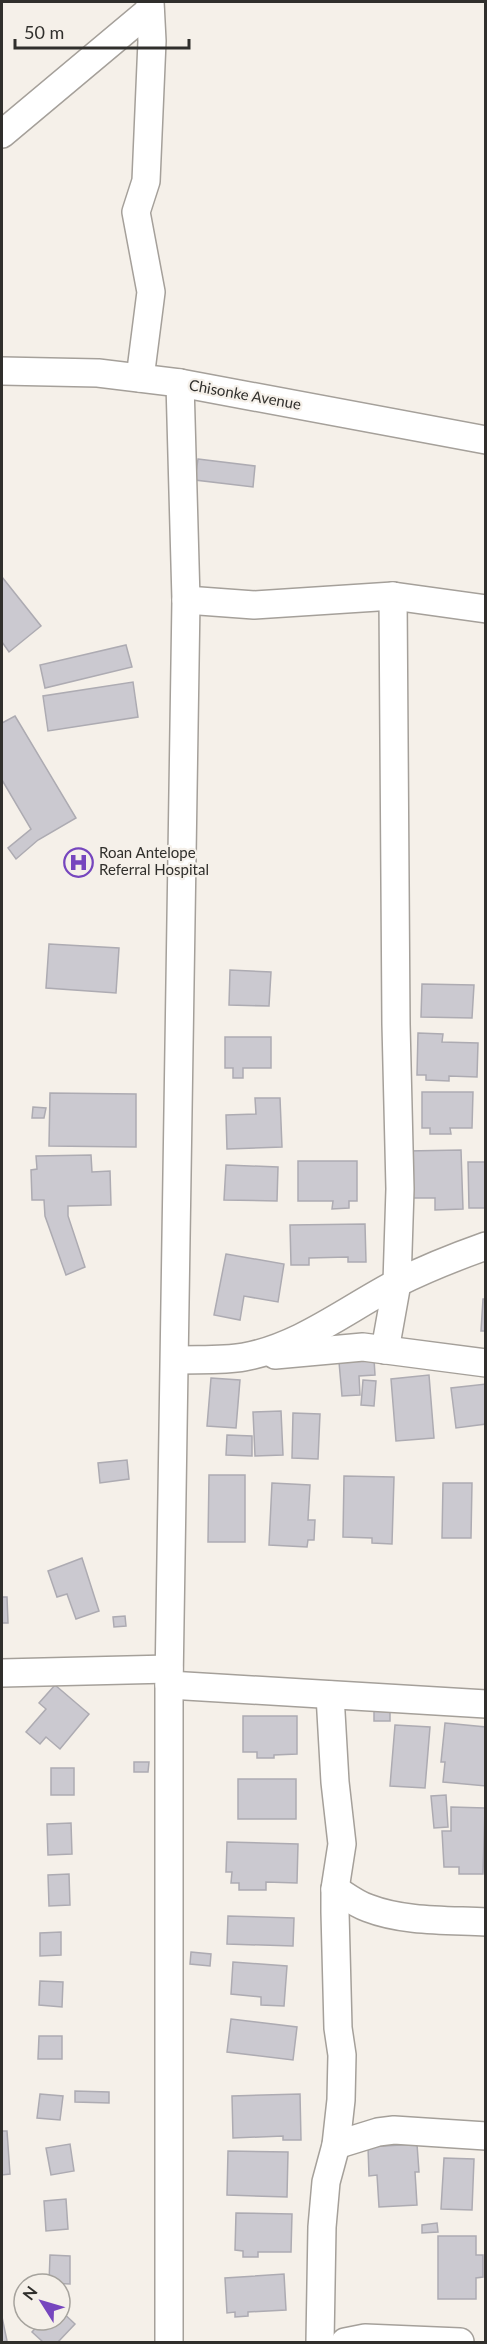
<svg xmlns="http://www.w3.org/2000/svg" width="487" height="2344" font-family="Lato,sans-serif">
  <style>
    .building { fill: #cbc9d0; stroke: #adabb2; stroke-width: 1.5 }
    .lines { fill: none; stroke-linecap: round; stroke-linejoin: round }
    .minor-casing { stroke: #a5a09a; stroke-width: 30 }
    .minor { stroke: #fff; stroke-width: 27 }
    .labels { text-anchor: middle; stroke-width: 4.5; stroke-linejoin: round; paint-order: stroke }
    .street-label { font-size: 15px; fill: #302f2c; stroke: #f5f0e9 }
    .poi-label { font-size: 15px; fill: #302f2c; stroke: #f5f0e9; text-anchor: start }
  </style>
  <rect width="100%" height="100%" fill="#f5f0e9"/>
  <g class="building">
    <polygon points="198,459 255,466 253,487 195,480"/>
    <polygon points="2,577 41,626 9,652 2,642"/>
    <polygon points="126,645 132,667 45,688 40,665"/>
    <polygon points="133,682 138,717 48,731 43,696"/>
    <polygon points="15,716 76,818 38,840 16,859 8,848 31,829 2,780 2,723"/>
    <polygon points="49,944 119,948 116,993 46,988"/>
    <polygon points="230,970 271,972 269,1006 229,1005"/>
    <polygon points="422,984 474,985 472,1018 421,1017"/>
    <polygon points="418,1033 443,1034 442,1042 478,1043 477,1077 449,1076 449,1081 426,1080 426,1075 417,1075"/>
    <polygon points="225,1037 271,1037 271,1068 243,1068 243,1078 233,1078 233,1068 225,1068"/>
    <polygon points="422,1092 473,1092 472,1128 450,1128 451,1134 430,1134 430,1128 422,1128"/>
    <polygon points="50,1093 136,1094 136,1147 49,1146"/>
    <polygon points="255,1098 280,1098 282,1147 227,1149 226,1115 256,1114"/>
    <polygon points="33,1107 46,1108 44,1118 32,1118"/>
    <polygon points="461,1150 463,1209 435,1210 435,1198 409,1198 407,1151"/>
    <polygon points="91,1155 92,1172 110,1171 111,1205 68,1206 68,1216 85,1267 66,1275 45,1216 44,1200 32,1200 31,1170 37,1169 36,1156"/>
    <polygon points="298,1161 357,1161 357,1201 349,1201 349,1208 332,1209 333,1201 298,1201"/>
    <polygon points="468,1162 486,1162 486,1208 469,1208"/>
    <polygon points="226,1165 278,1167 277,1201 224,1200"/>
    <polygon points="365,1224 366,1262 348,1262 348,1257 309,1258 309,1265 291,1265 290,1225"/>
    <polygon points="226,1254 284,1264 278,1302 244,1296 240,1320 214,1315"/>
    <polygon points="483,1299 486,1299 486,1331 481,1331"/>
    <polygon points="374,1359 375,1375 359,1376 360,1395 342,1396 339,1362"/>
    <polygon points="429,1375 434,1438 396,1441 391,1379"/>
    <polygon points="211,1378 240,1380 236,1428 207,1426"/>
    <polygon points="363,1380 376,1381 374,1406 361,1405"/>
    <polygon points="486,1384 486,1424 456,1428 451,1388"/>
    <polygon points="281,1411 283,1455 255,1456 253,1412"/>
    <polygon points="293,1413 320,1414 318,1459 292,1458"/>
    <polygon points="227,1435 252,1436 252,1456 226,1455"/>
    <polygon points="127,1460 129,1479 100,1483 98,1463"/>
    <polygon points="209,1475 245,1475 245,1542 208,1542"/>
    <polygon points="344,1476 394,1477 392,1544 372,1543 372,1538 343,1537"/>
    <polygon points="272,1483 310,1485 308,1520 315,1520 314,1540 308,1540 307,1547 269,1545"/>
    <polygon points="443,1483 472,1483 471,1538 442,1538"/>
    <polygon points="82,1558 99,1611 76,1619 67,1594 57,1597 48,1571"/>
    <polygon points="2,1597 7,1597 8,1623 2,1623"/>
    <polygon points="125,1616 126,1626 114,1627 113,1617"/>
    <polygon points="55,1685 89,1714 60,1749 46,1737 40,1744 26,1732 46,1709 39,1703"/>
    <rect x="374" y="1704" width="16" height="17"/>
    <polygon points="243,1716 297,1716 297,1754 274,1755 274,1758 257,1758 257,1752 243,1752"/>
    <polygon points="445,1723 486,1727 486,1786 443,1782 445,1762 441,1762"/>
    <polygon points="395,1725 430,1727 425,1788 390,1786"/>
    <polygon points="134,1762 149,1762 148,1772 134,1772"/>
    <rect x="51" y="1768" width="23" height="27"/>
    <rect x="238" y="1779" width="58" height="40"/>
    <polygon points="446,1795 448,1827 434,1828 431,1796"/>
    <polygon points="451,1807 485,1808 483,1874 459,1874 459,1867 444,1867 442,1831 451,1831"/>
    <polygon points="71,1823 72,1854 48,1855 47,1824"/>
    <polygon points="227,1842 298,1844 297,1883 266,1882 266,1890 239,1890 239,1883 231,1883 232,1872 226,1872"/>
    <polygon points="69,1874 70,1905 49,1906 48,1875"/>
    <polygon points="228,1916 294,1918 293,1946 227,1944"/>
    <polygon points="61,1932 61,1955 40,1956 40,1933"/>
    <polygon points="191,1952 211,1954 210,1966 190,1964"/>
    <polygon points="233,1962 287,1966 284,2006 261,2005 261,1997 231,1994"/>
    <polygon points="40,1981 63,1982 62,2007 39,2005"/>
    <polygon points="231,2019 297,2027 293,2060 227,2052"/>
    <polygon points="39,2036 62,2036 62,2059 38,2059"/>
    <polygon points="75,2091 109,2092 109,2103 75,2102"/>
    <polygon points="40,2094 63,2096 60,2120 37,2118"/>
    <polygon points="300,2094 301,2140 283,2140 283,2136 233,2138 232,2096"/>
    <polygon points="2,2131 7,2131 10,2174 2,2175"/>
    <polygon points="70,2144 74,2171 51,2175 46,2148"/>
    <polygon points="417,2144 419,2172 415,2172 417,2205 379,2207 377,2175 369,2176 368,2147"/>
    <polygon points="228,2151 288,2152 287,2197 227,2195"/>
    <polygon points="444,2158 474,2159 472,2210 441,2209"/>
    <polygon points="66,2199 68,2229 46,2231 44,2201"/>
    <polygon points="236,2213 292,2214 291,2252 258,2252 258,2257 243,2257 243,2251 235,2250"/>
    <polygon points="437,2223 438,2232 422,2233 422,2225"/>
    <polygon points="438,2236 476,2236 476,2255 483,2255 483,2277 476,2278 476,2299 438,2299"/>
    <polygon points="50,2255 70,2256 70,2284 49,2283"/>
    <polygon points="284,2274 286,2310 248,2312 248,2316 235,2317 235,2312 227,2313 225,2278"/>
    <polygon points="60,2310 75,2324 58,2342 43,2342 32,2332 43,2320 60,2320"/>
    <polygon points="2,2317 7,2341 2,2342"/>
  </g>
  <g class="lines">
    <defs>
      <g id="minor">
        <polyline points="2,134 150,10"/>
        <polyline points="2,371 98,373 180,383 486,440"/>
        <polyline points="140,378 151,292 136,212 146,181 152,41 150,2"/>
        <polyline points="186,600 254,605 393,596 486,609"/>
        <polyline points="385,1350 397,1283 400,1189 396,1024 393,596"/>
        <polyline points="275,1355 363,1347 486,1363"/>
        <path d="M 175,1360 C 197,1359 222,1361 244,1357 C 300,1347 347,1309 397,1283 C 425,1269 455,1257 486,1246"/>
        <polyline points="2,1673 169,1669"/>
        <polyline points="169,1685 486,1704"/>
        <path d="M 335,1889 C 346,1896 356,1904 368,1908 C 404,1922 448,1920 486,1922"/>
        <polyline points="336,2145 378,2132 394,2130 486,2136"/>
        <polyline points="169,2342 169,1685 186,600 180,383"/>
        <polyline points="320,2342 322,2227 326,2182 336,2145 341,2100 342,2055 338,2028 335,1912 335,1889 342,1844 335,1782 330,1695"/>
        <polyline points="345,2342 365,2338 460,2342"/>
      </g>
    </defs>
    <use href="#minor" class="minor-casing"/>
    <use href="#minor" class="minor"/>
  </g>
  <defs>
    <symbol id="hospital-ring" viewBox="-11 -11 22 22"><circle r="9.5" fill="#f5f0e9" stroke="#7646be" stroke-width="1.5"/><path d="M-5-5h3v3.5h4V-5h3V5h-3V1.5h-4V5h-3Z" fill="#7646be"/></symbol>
  </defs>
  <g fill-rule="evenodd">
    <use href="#hospital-ring" x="62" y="846" width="33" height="33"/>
  </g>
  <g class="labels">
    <g class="street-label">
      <text transform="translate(245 395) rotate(10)" y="5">Chisonke Avenue</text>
    </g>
    <g class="poi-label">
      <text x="99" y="858">Roan Antelope<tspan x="99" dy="17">Referral Hospital</tspan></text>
    </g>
  </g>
  <rect width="487" height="2344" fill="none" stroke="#302f2c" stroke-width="6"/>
  <g transform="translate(42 2302) rotate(307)"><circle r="28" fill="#f5f0e9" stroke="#a6a39d" stroke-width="1.5"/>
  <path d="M0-4.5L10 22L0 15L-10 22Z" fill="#7646be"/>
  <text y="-9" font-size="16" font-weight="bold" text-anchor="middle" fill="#302f2c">N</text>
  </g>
  <path d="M15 39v9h174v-9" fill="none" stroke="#302f2c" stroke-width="3"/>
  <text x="24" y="39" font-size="18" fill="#302f2c" stroke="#f5f0e9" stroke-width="4.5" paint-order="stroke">50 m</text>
</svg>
